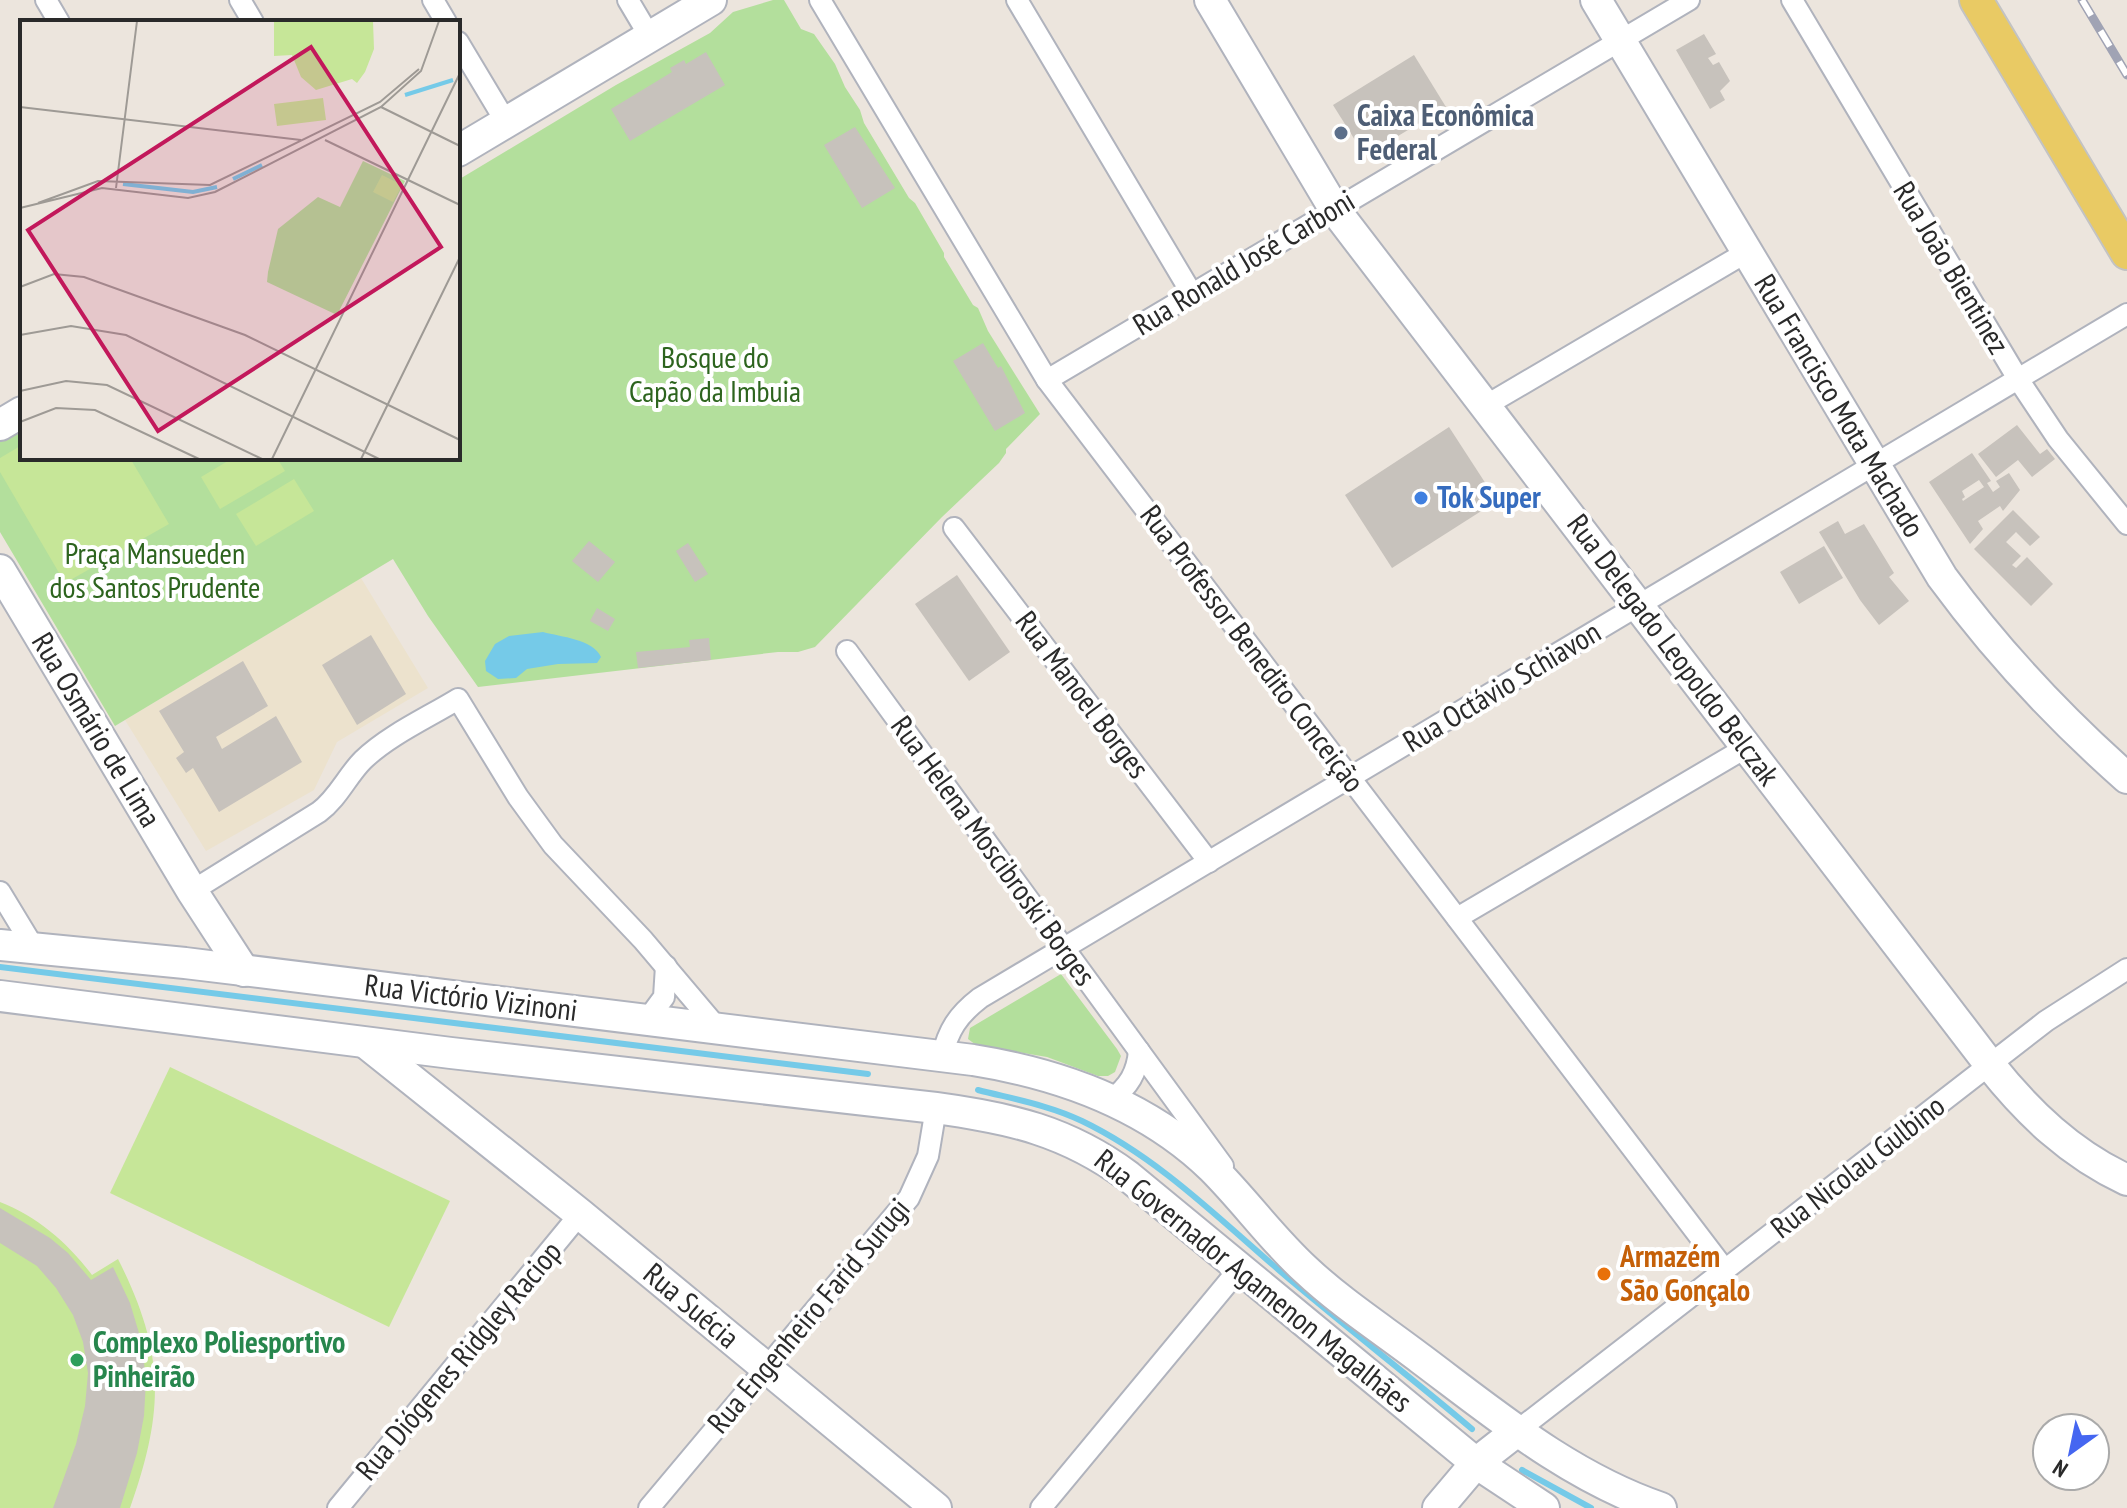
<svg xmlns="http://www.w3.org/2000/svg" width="2127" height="1508" font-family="'PT Sans Narrow',sans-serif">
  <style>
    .education { fill: #ece2cd }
    .green { fill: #b3df9c }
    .pitch { fill: #c6e698 }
    .water { fill: #75cae8 }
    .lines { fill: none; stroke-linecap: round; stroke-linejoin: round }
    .stream { stroke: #75cae8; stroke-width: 6 }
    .building { fill: #c7c2bc; fill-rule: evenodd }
    .street-casing { stroke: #b0b3bd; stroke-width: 24 }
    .secondary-casing { stroke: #b0b3bd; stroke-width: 34 }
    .primary-casing { stroke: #c3c3c3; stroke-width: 36 }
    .street { stroke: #fff; stroke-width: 20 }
    .secondary { stroke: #fff; stroke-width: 30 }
    .primary { stroke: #e9ca64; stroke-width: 32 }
    .rail-casing { stroke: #a0a3b4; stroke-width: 9 }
    .rail { stroke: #fff; stroke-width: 6; stroke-dasharray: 18; stroke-linecap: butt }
    .service-dot { fill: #5c6f8a; stroke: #fff; stroke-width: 3 }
    .shop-dot { fill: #3f7fe0; stroke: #fff; stroke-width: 3 }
    .food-dot { fill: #e8710a; stroke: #fff; stroke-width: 3 }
    .leisure-dot { fill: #2e9e5b; stroke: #fff; stroke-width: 3 }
    .labels { text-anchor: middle; stroke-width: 8; stroke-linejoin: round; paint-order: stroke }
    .service-label { font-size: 30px; font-weight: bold; fill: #4e5e75; stroke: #fff; text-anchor: start }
    .street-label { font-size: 30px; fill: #2a2a2a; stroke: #fff }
    .park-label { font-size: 30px; fill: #2d641e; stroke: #fff }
    .shop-label { font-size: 30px; font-weight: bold; fill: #366cbe; stroke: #fff; text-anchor: start }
    .food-label { font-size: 30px; font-weight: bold; fill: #c56008; stroke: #fff; text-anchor: start }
    .leisure-label { font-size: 30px; font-weight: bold; fill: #27864d; stroke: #fff; text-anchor: start }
    .inset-river { fill: none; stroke: #75cae8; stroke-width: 4 }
    .inset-road { fill: none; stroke: #9e9a95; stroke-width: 2 }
    .view { fill: #c2185b; fill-opacity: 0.15; stroke: #c2185b; stroke-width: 4 }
    .inset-edge { fill: none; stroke: #2a2a2a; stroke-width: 4 }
  </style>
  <rect width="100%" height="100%" fill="#ece5dd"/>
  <polygon class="education" points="361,578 428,688 337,742 314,790 206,851 125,720"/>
  <g class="green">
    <polygon points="773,0 784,0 801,29 814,34 835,64 845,87 860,110 864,123 909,198 915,203 944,253 944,257 973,305 978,308 988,331 1040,414 1006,449 1006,453 999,463 942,517 815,647 798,652 778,652 478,687 428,616 393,559 115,726 0,532 0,440 22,427 22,458 458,458 458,180 616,85 710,33 733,12"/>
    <polygon points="1061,974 1117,1049 1121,1056 1115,1072 1108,1076 1098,1076 1047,1057 976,1045 968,1039 970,1028"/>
  </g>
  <g class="pitch">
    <polygon points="22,445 22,458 130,458 169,524 65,583 0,472 0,458"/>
    <polygon points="233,458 277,458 285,471 220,509 201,477"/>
    <polygon points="294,479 314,511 256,546 236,514"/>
    <polygon points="170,1067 450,1201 389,1327 110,1193"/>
    <path d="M 0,1202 C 37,1216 69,1244 92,1275 L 118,1259 C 165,1352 165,1410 130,1508 L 0,1508 Z"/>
  </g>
  <path class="water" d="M 543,632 C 561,637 593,639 601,657 L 597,663 L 558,664 L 527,669 L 516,678 L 498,679 L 486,671 L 485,661 L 495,644 L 509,636 Z"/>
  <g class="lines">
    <g class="stream">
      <polyline points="0,967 868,1074"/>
      <path d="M 978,1090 C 1013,1099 1049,1105 1082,1121 C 1163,1160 1226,1226 1294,1283 C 1352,1332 1413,1379 1472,1429"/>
      <polyline points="1522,1470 1591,1508"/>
    </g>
  </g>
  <g class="building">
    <polygon points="1704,34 1716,54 1708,58 1713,65 1719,62 1730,81 1720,91 1725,100 1710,109 1676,50"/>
    <polygon points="706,52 725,85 630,141 611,109 672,72 670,68 684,60 686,64"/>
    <polygon points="1414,55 1446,107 1365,156 1333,105"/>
    <polygon points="855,127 895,188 862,208 824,145"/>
    <polygon points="983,343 998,368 1001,366 1025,413 995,431 953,361"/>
    <polygon points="2017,425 2040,454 2047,449 2055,459 2032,477 2018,460 1996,477 1978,454"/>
    <polygon points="1449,427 1497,501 1392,568 1345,495"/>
    <path d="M 1972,453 L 1991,481 L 1987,483 L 1993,492 L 2000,487 L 1996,481 L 2009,473 L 2020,490 L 2003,511 L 2000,506 L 1978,521 L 1983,529 L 1970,544 L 1929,482 ZM 1979,480 L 1984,487 L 1963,501 L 1962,499 L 1965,497 L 1962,491 Z"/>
    <polygon points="2013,510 2040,537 2030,546 2016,532 2006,542 2021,556 2012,565 2016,568 2027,557 2053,584 2031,606 1974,549"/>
    <polygon points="1838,521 1845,534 1864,524 1894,573 1889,577 1909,601 1879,625 1860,600 1819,532"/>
    <polygon points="589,541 615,562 598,582 572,561"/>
    <polygon points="688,543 708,574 695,582 676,551"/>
    <polygon points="1824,546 1843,578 1799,604 1780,572"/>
    <polygon points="957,575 1010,652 969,681 915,604"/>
    <polygon points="597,608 615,619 608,631 590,621"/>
    <polygon points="371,635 406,694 357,725 322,665"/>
    <polygon points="709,638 711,660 638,668 636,652 690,647 689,640"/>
    <polygon points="243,661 268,706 216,737 222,749 276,716 302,762 219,812 193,768 186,773 176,758 184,752 159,711"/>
    <polygon points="0,1208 50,1238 68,1253 91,1280 113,1267 130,1303 142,1343 146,1381 144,1416 137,1453 120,1508 53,1508 76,1444 85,1406 88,1373 83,1342 73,1315 56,1288 37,1266 0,1243"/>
  </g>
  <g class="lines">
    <defs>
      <g id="street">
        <polyline points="46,0 59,22"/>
        <polyline points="240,0 253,22"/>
        <polyline points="433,0 446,22"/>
        <polyline points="628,0 650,37"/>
        <polyline points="820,0 1047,380 1725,1270"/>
        <polyline points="1017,0 1192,294"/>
        <polyline points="1792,0 2018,379 2058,439 2127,524"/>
        <polyline points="458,42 506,122"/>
        <polyline points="1047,380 1689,0"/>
        <polyline points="1485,406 1747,252"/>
        <polyline points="954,528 1209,862"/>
        <polyline points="847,651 1223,1166"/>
        <path d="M 192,891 L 319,812 C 338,798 347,776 363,760 C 389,735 427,718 458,699 L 518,797 L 553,845 L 643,940 L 720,1031"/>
        <polyline points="0,892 34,948"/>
        <polyline points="1457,918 1747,747"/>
        <polyline points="647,1020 664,997 666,966"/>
        <path d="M 942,1057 C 948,1030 958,1015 980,998 L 2127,314"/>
        <path d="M 1111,1100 C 1129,1086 1137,1073 1139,1051"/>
        <polyline points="1517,1431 2046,1021 2127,969"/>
        <polyline points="338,1508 580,1214"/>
        <polyline points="649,1508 909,1198 928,1156 936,1108"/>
        <polyline points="1041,1508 1240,1268"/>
      </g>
      <g id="secondary">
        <path d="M 1210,0 L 1335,210 L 1990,1065 C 2028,1113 2071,1154 2127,1180"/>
        <path d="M 1596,0 L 1942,577 C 1997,652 2058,717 2127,778"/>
        <polyline points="458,151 711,0"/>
        <polyline points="0,425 22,412"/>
        <polyline points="0,570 192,891 244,971"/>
        <path d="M 0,945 L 185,963 L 973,1060 C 1061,1074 1147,1105 1212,1168 C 1245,1201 1272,1239 1306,1270 C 1341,1303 1383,1330 1421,1359 C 1497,1416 1570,1477 1661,1508"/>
        <path d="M 0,996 L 451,1053 L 936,1108 C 1010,1118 1067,1131 1128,1176 L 1476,1463 L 1544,1508"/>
        <polyline points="367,1044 580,1214 936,1508"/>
        <polyline points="1438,1508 1476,1463 1517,1431"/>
      </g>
      <polyline id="primary" points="1976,0 2127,253"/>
    </defs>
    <use href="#street" class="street-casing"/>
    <use href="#secondary" class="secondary-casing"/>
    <use href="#primary" class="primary-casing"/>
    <use href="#street" class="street"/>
    <use href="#secondary" class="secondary"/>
    <use href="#primary" class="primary"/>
    <defs>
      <polyline id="rail" points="2082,0 2127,75"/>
    </defs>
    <use href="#rail" class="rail-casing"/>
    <use href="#rail" class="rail"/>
  </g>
  <circle class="service-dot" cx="1341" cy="133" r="8"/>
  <circle class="shop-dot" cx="1421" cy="498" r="8"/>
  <circle class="food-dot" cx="1604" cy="1274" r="8"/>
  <circle class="leisure-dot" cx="77" cy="1360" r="8"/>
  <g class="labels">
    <g class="service-label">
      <text x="1357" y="126">Caixa Econômica<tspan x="1357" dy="34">Federal</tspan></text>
    </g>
    <g class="street-label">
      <text transform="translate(1244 263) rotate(-31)" y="10">Rua Ronald José Carboni</text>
      <text transform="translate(1951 268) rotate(59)" y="10">Rua João Bientinez</text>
      <text transform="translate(1839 406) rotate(59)" y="10">Rua Francisco Mota Machado</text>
      <text transform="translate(1252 649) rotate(53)" y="10">Rua Professor Benedito Conceição</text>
      <text transform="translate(1673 650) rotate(53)" y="10">Rua Delegado Leopoldo Belczak</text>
      <text transform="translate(1502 687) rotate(-31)" y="10">Rua Octávio Schiavon</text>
      <text transform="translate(1082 695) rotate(53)" y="10">Rua Manoel Borges</text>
      <text transform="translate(96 730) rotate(59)" y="10">Rua Osmário de Lima</text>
      <text transform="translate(993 851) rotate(54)" y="10">Rua Helena Moscibroski Borges</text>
      <text transform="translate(471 998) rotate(7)" y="10">Rua Victório Vizinoni</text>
      <text transform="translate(1858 1167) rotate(-38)" y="10">Rua Nicolau Gulbino</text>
      <text transform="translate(1253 1281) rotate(39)" y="10">Rua Governador Agamenon Magalhães</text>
      <text transform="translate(691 1306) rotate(40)" y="10">Rua Suécia</text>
      <text transform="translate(809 1316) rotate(-50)" y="10">Rua Engenheiro Farid Surugi</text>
      <text transform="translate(459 1361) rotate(-50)" y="10">Rua Diógenes Ridgley Raciop</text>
    </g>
    <g class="park-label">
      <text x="715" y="368">Bosque do<tspan x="715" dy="34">Capão da Imbuia</tspan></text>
      <text x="155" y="564">Praça Mansueden<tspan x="155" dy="34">dos Santos Prudente</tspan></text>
    </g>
    <g class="shop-label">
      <text x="1437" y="508">Tok Super</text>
    </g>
    <g class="food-label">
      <text x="1620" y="1267">Armazém<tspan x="1620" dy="34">São Gonçalo</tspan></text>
    </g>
    <g class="leisure-label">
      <text x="93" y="1353">Complexo Poliesportivo<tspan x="93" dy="34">Pinheirão</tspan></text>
    </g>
  </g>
  <g transform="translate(20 20)">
    <rect width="440" height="440" fill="#ece5dd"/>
    <path d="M 343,141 L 385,161 L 317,295 L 247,262 L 248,252 L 258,209 L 298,177 L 320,187 Z" fill="#b3df9c"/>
    <path d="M 254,1 L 353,1 L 354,29 L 345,52 L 337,63 L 332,59 L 296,70 L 281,57 L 272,35 L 254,36 ZM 303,78 L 306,100 L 257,106 L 254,84 ZM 362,155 L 382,165 L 373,182 L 353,172 Z" fill="#c6e698"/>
    <path class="inset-river" d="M 385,75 L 433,60M 213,159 L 242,145M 103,164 L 173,172 L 197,167"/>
    <path class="inset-road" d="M 0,87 L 281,120M 361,87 L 440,126M 305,120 L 440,185M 96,168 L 117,1M 18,183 L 78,161 L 190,165 L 360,82 L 399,49M 0,188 L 82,168 L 168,178 L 195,172 L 361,87 L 401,51 L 419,1M 0,267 L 34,254 L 64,257 L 225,315 L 440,420M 0,315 L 51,306 L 106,315 L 359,439M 0,371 L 46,361 L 87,365 L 242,439M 0,402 L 36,388 L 75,390 L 179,439M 252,439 L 440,53M 341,439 L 440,237"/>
    <path class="view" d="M 291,27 L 421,227 L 138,411 L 8,210 Z"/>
    <rect width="440" height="440" class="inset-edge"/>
  </g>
  <g transform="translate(2071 1452) rotate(213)"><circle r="38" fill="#ffffff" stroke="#aaaaaa" stroke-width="2"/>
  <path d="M0-6L14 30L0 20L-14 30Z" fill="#4566f1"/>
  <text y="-12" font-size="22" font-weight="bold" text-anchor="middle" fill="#2a2a2a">N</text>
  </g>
</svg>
